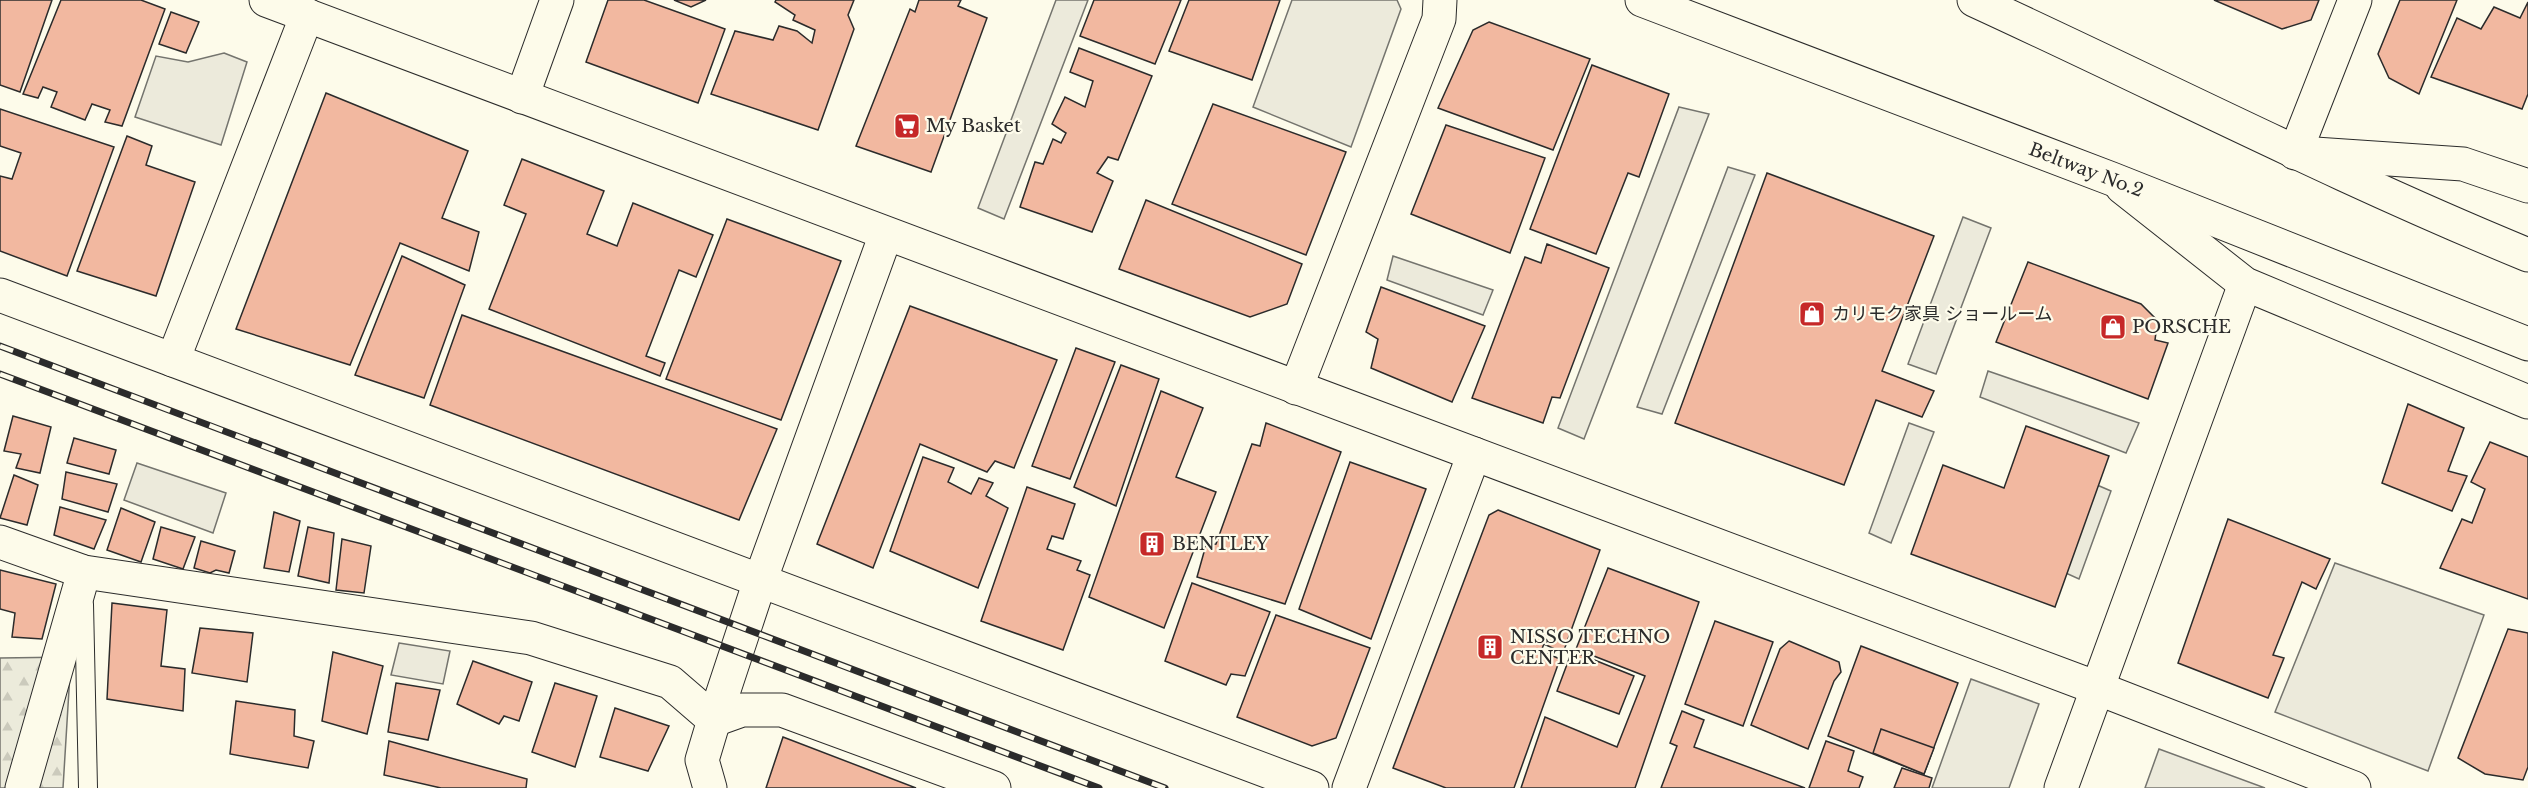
<svg xmlns="http://www.w3.org/2000/svg" width="2528" height="788" font-family="'Libre Baskerville','Noto Sans JP',serif">
  <style>
    .forest { fill: url(#forest-firs); stroke: #74746e; stroke-width: 1.5 }
    .parking { fill: #eceadb; stroke: #74746e; stroke-width: 1.5 }
    .building { fill: #f2b8a0; stroke: #2b2b2b; stroke-width: 1.5 }
    .lines { fill: none; stroke-linecap: round; stroke-linejoin: round }
    .service-casing { stroke: #2b2b2b; stroke-width: 20 }
    .minor-casing { stroke: #2b2b2b; stroke-width: 35 }
    .tertiary-casing { stroke: #2b2b2b; stroke-width: 35 }
    .primary-casing { stroke: #2b2b2b; stroke-width: 35 }
    .service { stroke: #fdfbea; stroke-width: 18 }
    .minor { stroke: #fdfbea; stroke-width: 33 }
    .tertiary { stroke: #fdfbea; stroke-width: 33 }
    .primary { stroke: #fdfbea; stroke-width: 33 }
    .rail-casing { stroke: #2b2b2b; stroke-width: 7 }
    .rail { stroke: #fdfbea; stroke-width: 4.5; stroke-dasharray: 14; stroke-linecap: butt }
    .labels { text-anchor: middle; stroke-width: 4.5; stroke-linejoin: round; paint-order: stroke }
    .poi-label { font-size: 18px; fill: #2b2b2b; stroke: #fdfbea; text-anchor: start }
    .street-label { font-size: 18px; fill: #2b2b2b; stroke: #fdfbea }
  </style>
  <defs>
    <pattern id="forest-firs" width="22" height="20" patternUnits="userSpaceOnUse" patternTransform="scale(1.5)"><rect width="22" height="20" fill="#ecebdb"/><path d="M5 1l3.5 6h-7zM16 11l3.5 6h-7z" fill="#cbcabc"/></pattern>
  </defs>
  <rect width="100%" height="100%" fill="#fdfbea"/>
  <polygon class="forest" points="71,657 63,788 0,788 0,658"/>
  <g class="parking">
    <polygon points="1056,0 1088,0 1004,219 978,208"/>
    <polygon points="1292,0 1397,0 1401,9 1351,147 1253,107"/>
    <polygon points="224,53 247,62 221,145 135,117 156,56 188,62"/>
    <polygon points="1679,107 1709,114 1584,439 1558,428"/>
    <polygon points="1728,167 1755,175 1662,414 1637,407"/>
    <polygon points="1963,217 1991,228 1936,374 1908,364"/>
    <polygon points="1393,256 1493,290 1483,315 1387,280"/>
    <polygon points="1988,371 2139,423 2126,453 1980,397"/>
    <polygon points="1909,423 1934,432 1891,543 1869,533"/>
    <polygon points="137,463 226,493 213,533 124,500"/>
    <polygon points="2090,482 2111,491 2079,579 2057,569"/>
    <polygon points="2335,563 2484,615 2428,771 2275,712"/>
    <polygon points="399,643 450,651 443,684 391,675"/>
    <polygon points="1971,679 2039,704 2009,788 1932,788"/>
    <polygon points="2159,749 2265,788 2145,788"/>
  </g>
  <g class="building">
    <polygon points="0,0 52,0 20,92 0,85"/>
    <polygon points="61,0 141,0 165,9 122,126 105,122 110,110 92,104 85,120 51,107 57,92 43,87 38,98 23,94"/>
    <polygon points="608,0 644,0 725,29 698,103 586,62"/>
    <polygon points="674,0 706,0 691,7"/>
    <polygon points="776,0 854,0 848,15 854,29 818,130 711,94 735,31 773,40 779,26 797,31 812,43 815,30 793,20 795,15 775,2"/>
    <polygon points="919,0 961,0 958,6 987,18 931,172 856,146 910,9 915,12"/>
    <polygon points="1094,0 1181,0 1155,64 1080,36"/>
    <polygon points="1189,0 1280,0 1252,80 1169,51"/>
    <polygon points="2214,0 2319,0 2311,20 2282,29"/>
    <polygon points="2400,0 2457,0 2419,94 2389,78 2378,54"/>
    <polygon points="2528,2 2528,94 2522,109 2431,77 2457,18 2481,29 2494,7 2520,18"/>
    <polygon points="171,12 199,22 186,53 159,44"/>
    <polygon points="1489,22 1590,59 1553,150 1438,108 1473,30"/>
    <polygon points="1079,48 1152,76 1118,160 1108,157 1097,173 1113,181 1092,232 1020,207 1035,162 1043,164 1053,139 1061,143 1066,133 1052,124 1065,97 1085,107 1093,81 1070,72"/>
    <polygon points="1592,65 1669,94 1639,177 1628,173 1596,254 1530,229"/>
    <polygon points="326,93 468,151 442,218 479,232 469,271 400,243 350,365 236,329"/>
    <polygon points="1213,104 1346,152 1306,255 1172,204"/>
    <polygon points="0,109 114,147 67,276 0,251 0,176 12,179 21,153 0,146"/>
    <polygon points="1446,125 1545,158 1510,253 1411,214"/>
    <polygon points="127,136 152,146 146,165 195,182 156,296 77,271"/>
    <polygon points="522,159 604,191 587,234 617,246 633,203 713,235 696,277 679,270 646,356 665,363 660,376 489,309 526,214 504,205"/>
    <polygon points="1767,173 1934,236 1882,371 1934,391 1922,417 1876,400 1844,485 1675,423"/>
    <polygon points="1146,200 1302,264 1287,304 1250,317 1119,269"/>
    <polygon points="727,219 841,261 781,420 666,379"/>
    <polygon points="1547,244 1609,268 1560,398 1552,397 1543,423 1472,398 1525,257 1541,263"/>
    <polygon points="402,256 465,285 424,398 355,375"/>
    <polygon points="2028,262 2141,304 2164,327 2157,325 2155,340 2168,343 2148,399 1996,342"/>
    <polygon points="1381,287 1485,326 1452,402 1371,368 1378,339 1366,332"/>
    <polygon points="910,306 1057,360 1014,468 995,461 987,472 920,444 873,568 817,544"/>
    <polygon points="462,315 777,429 739,520 430,405"/>
    <polygon points="1076,348 1115,362 1070,479 1032,466"/>
    <polygon points="1121,365 1159,379 1116,506 1074,487"/>
    <polygon points="1161,391 1203,408 1176,477 1216,492 1164,628 1089,597"/>
    <polygon points="2408,404 2464,428 2448,471 2467,476 2452,511 2382,483"/>
    <polygon points="13,416 51,427 40,473 16,468 21,454 4,451"/>
    <polygon points="1266,423 1341,452 1285,604 1197,577 1206,545 1216,544 1252,444 1260,446"/>
    <polygon points="2026,426 2109,456 2055,607 1911,554 1943,465 2004,488"/>
    <polygon points="74,438 116,450 109,474 67,463"/>
    <polygon points="2490,442 2528,457 2528,599 2440,568 2462,519 2472,523 2485,489 2471,482"/>
    <polygon points="923,457 954,468 948,482 971,494 979,478 993,483 986,496 1008,508 978,588 890,551"/>
    <polygon points="1350,462 1426,489 1371,639 1299,609"/>
    <polygon points="66,472 117,484 108,512 62,499"/>
    <polygon points="14,475 38,485 27,525 0,518"/>
    <polygon points="1027,487 1075,504 1063,539 1052,536 1047,549 1081,561 1077,570 1090,575 1063,650 981,621"/>
    <polygon points="60,507 106,520 94,549 54,535"/>
    <polygon points="121,508 155,522 141,562 107,550"/>
    <polygon points="1498,510 1600,550 1563,653 1544,644 1541,651 1560,659 1514,788 1446,788 1393,768 1489,515"/>
    <polygon points="274,512 300,521 289,572 264,568"/>
    <polygon points="2228,519 2330,559 2316,589 2302,582 2273,655 2284,658 2268,698 2178,663"/>
    <polygon points="161,527 195,537 183,569 153,559"/>
    <polygon points="308,527 334,533 329,583 298,576"/>
    <polygon points="342,539 371,546 364,593 336,590"/>
    <polygon points="201,541 235,551 229,573 216,570 210,573 194,568"/>
    <polygon points="1608,568 1699,602 1635,788 1521,788 1545,717 1617,747 1645,676 1576,649"/>
    <polygon points="0,570 56,584 42,639 12,637 15,613 0,609"/>
    <polygon points="1192,583 1270,612 1245,676 1231,674 1226,685 1165,661"/>
    <polygon points="112,603 167,610 161,666 185,669 183,711 107,699"/>
    <polygon points="1276,615 1370,648 1336,738 1312,746 1237,717"/>
    <polygon points="1715,621 1773,642 1743,726 1685,704"/>
    <polygon points="200,628 253,633 247,682 192,673"/>
    <polygon points="2508,629 2528,633 2528,767 2523,780 2485,774 2458,758"/>
    <polygon points="1789,641 1839,662 1841,672 1834,681 1808,749 1751,725 1780,649"/>
    <polygon points="1861,646 1958,683 1924,774 1828,736"/>
    <polygon points="1572,651 1634,676 1619,714 1557,691"/>
    <polygon points="333,652 383,666 367,734 322,721"/>
    <polygon points="473,661 532,682 519,721 504,716 499,724 457,704"/>
    <polygon points="396,683 440,690 428,740 388,732"/>
    <polygon points="555,683 597,696 575,767 532,752"/>
    <polygon points="236,701 295,710 294,736 314,741 308,768 230,754"/>
    <polygon points="615,708 669,726 648,771 600,757"/>
    <polygon points="1682,711 1704,720 1694,747 1805,788 1661,788 1677,746 1670,743"/>
    <polygon points="1881,729 1934,748 1924,774 1873,753"/>
    <polygon points="783,737 916,788 766,788"/>
    <polygon points="389,741 527,779 526,788 441,788 384,775"/>
    <polygon points="1826,741 1854,751 1848,771 1863,777 1859,788 1809,788"/>
    <polygon points="1902,768 1932,778 1929,788 1894,788"/>
  </g>
  <g class="lines">
    <defs>
      <polyline id="service" points="84,604 88,788"/>
      <g id="minor">
        <polyline points="266,0 2097,688 2354,788"/>
        <polyline points="522,97 557,0"/>
        <polyline points="2300,153 2463,164 2528,186"/>
        <polyline points="2122,187 2245,284 2528,402"/>
        <polyline points="0,295 1312,788"/>
        <polyline points="173,360 307,15"/>
        <polyline points="1296,388 1439,19 1440,0"/>
        <polyline points="0,542 84,572 531,638 670,682 714,720"/>
        <polyline points="714,720 742,710 782,710 994,788"/>
        <polyline points="22,788 84,572"/>
        <polyline points="710,788 702,760 714,720 760,581 886,234"/>
        <polyline points="1349,788 1474,454"/>
        <polyline points="2061,788 2245,284"/>
      </g>
      <polyline id="tertiary" points="2295,153 2355,0"/>
      <g id="primary">
        <polyline points="1642,0 2112,179 2528,344"/>
        <path d="M 1974,0 C 2159,85 2340,178 2528,255"/>
      </g>
    </defs>
    <use href="#service" class="service-casing"/>
    <use href="#minor" class="minor-casing"/>
    <use href="#tertiary" class="tertiary-casing"/>
    <use href="#primary" class="primary-casing"/>
    <use href="#service" class="service"/>
    <use href="#minor" class="minor"/>
    <use href="#tertiary" class="tertiary"/>
    <use href="#primary" class="primary"/>
    <defs>
      <g id="rail">
        <polyline points="0,346 1165,788"/>
        <polyline points="0,374 1099,788"/>
      </g>
    </defs>
    <use href="#rail" class="rail-casing"/>
    <use href="#rail" class="rail"/>
  </g>
  <defs>
    <symbol id="supermarket-square" viewBox="-11 -11 22 22"><rect x="-9" y="-9" width="18" height="18" rx="4" fill="#c62828" stroke="#fdfbea"/><path d="M-6-5.5h2.5l.6 2H6L4.5 2H-2.5L-4.4-4H-6ZM-1.5 3.2a1.3 1.3 0 1 0 .1 0ZM3 3.2a1.3 1.3 0 1 0 .1 0Z" fill="#fff"/></symbol>
    <symbol id="shop-square" viewBox="-11 -11 22 22"><rect x="-9" y="-9" width="18" height="18" rx="4" fill="#c62828" stroke="#fdfbea"/><path d="M-5-2.5h2.3a2.7 3.5 0 0 1 5.4 0H5L5.5 6h-11ZM-1.5-2.5h3a1.5 2.3 0 0 0-3 0Z" fill="#fff"/></symbol>
    <symbol id="building-square" viewBox="-11 -11 22 22"><rect x="-9" y="-9" width="18" height="18" rx="4" fill="#c62828" stroke="#fdfbea"/><path d="M-4-6H4V6H1V3H-1V6H-4ZM-2.5-4.3h1.7v1.8h-1.7ZM.8-4.3h1.7v1.8H.8ZM-2.5-1h1.7V.8h-1.7ZM.8-1h1.7V.8H.8Z" fill="#fff"/></symbol>
  </defs>
  <g fill-rule="evenodd">
    <use href="#supermarket-square" x="892" y="111" width="30" height="30"/>
    <use href="#shop-square" x="1797" y="299" width="30" height="30"/>
    <use href="#shop-square" x="2098" y="312" width="30" height="30"/>
    <use href="#building-square" x="1137" y="529" width="30" height="30"/>
    <use href="#building-square" x="1475" y="632" width="30" height="30"/>
  </g>
  <g class="labels">
    <g class="poi-label">
      <text x="926" y="132">My Basket</text>
      <text x="1832" y="320">カリモク家具 ショールーム</text>
      <text x="2132" y="333">PORSCHE</text>
      <text x="1172" y="550">BENTLEY</text>
      <text x="1510" y="643">NISSO TECHNO<tspan x="1510" dy="21">CENTER</tspan></text>
    </g>
    <g class="street-label">
      <text transform="translate(2086 170) rotate(21)" y="6">Beltway No.2</text>
    </g>
  </g>
</svg>
